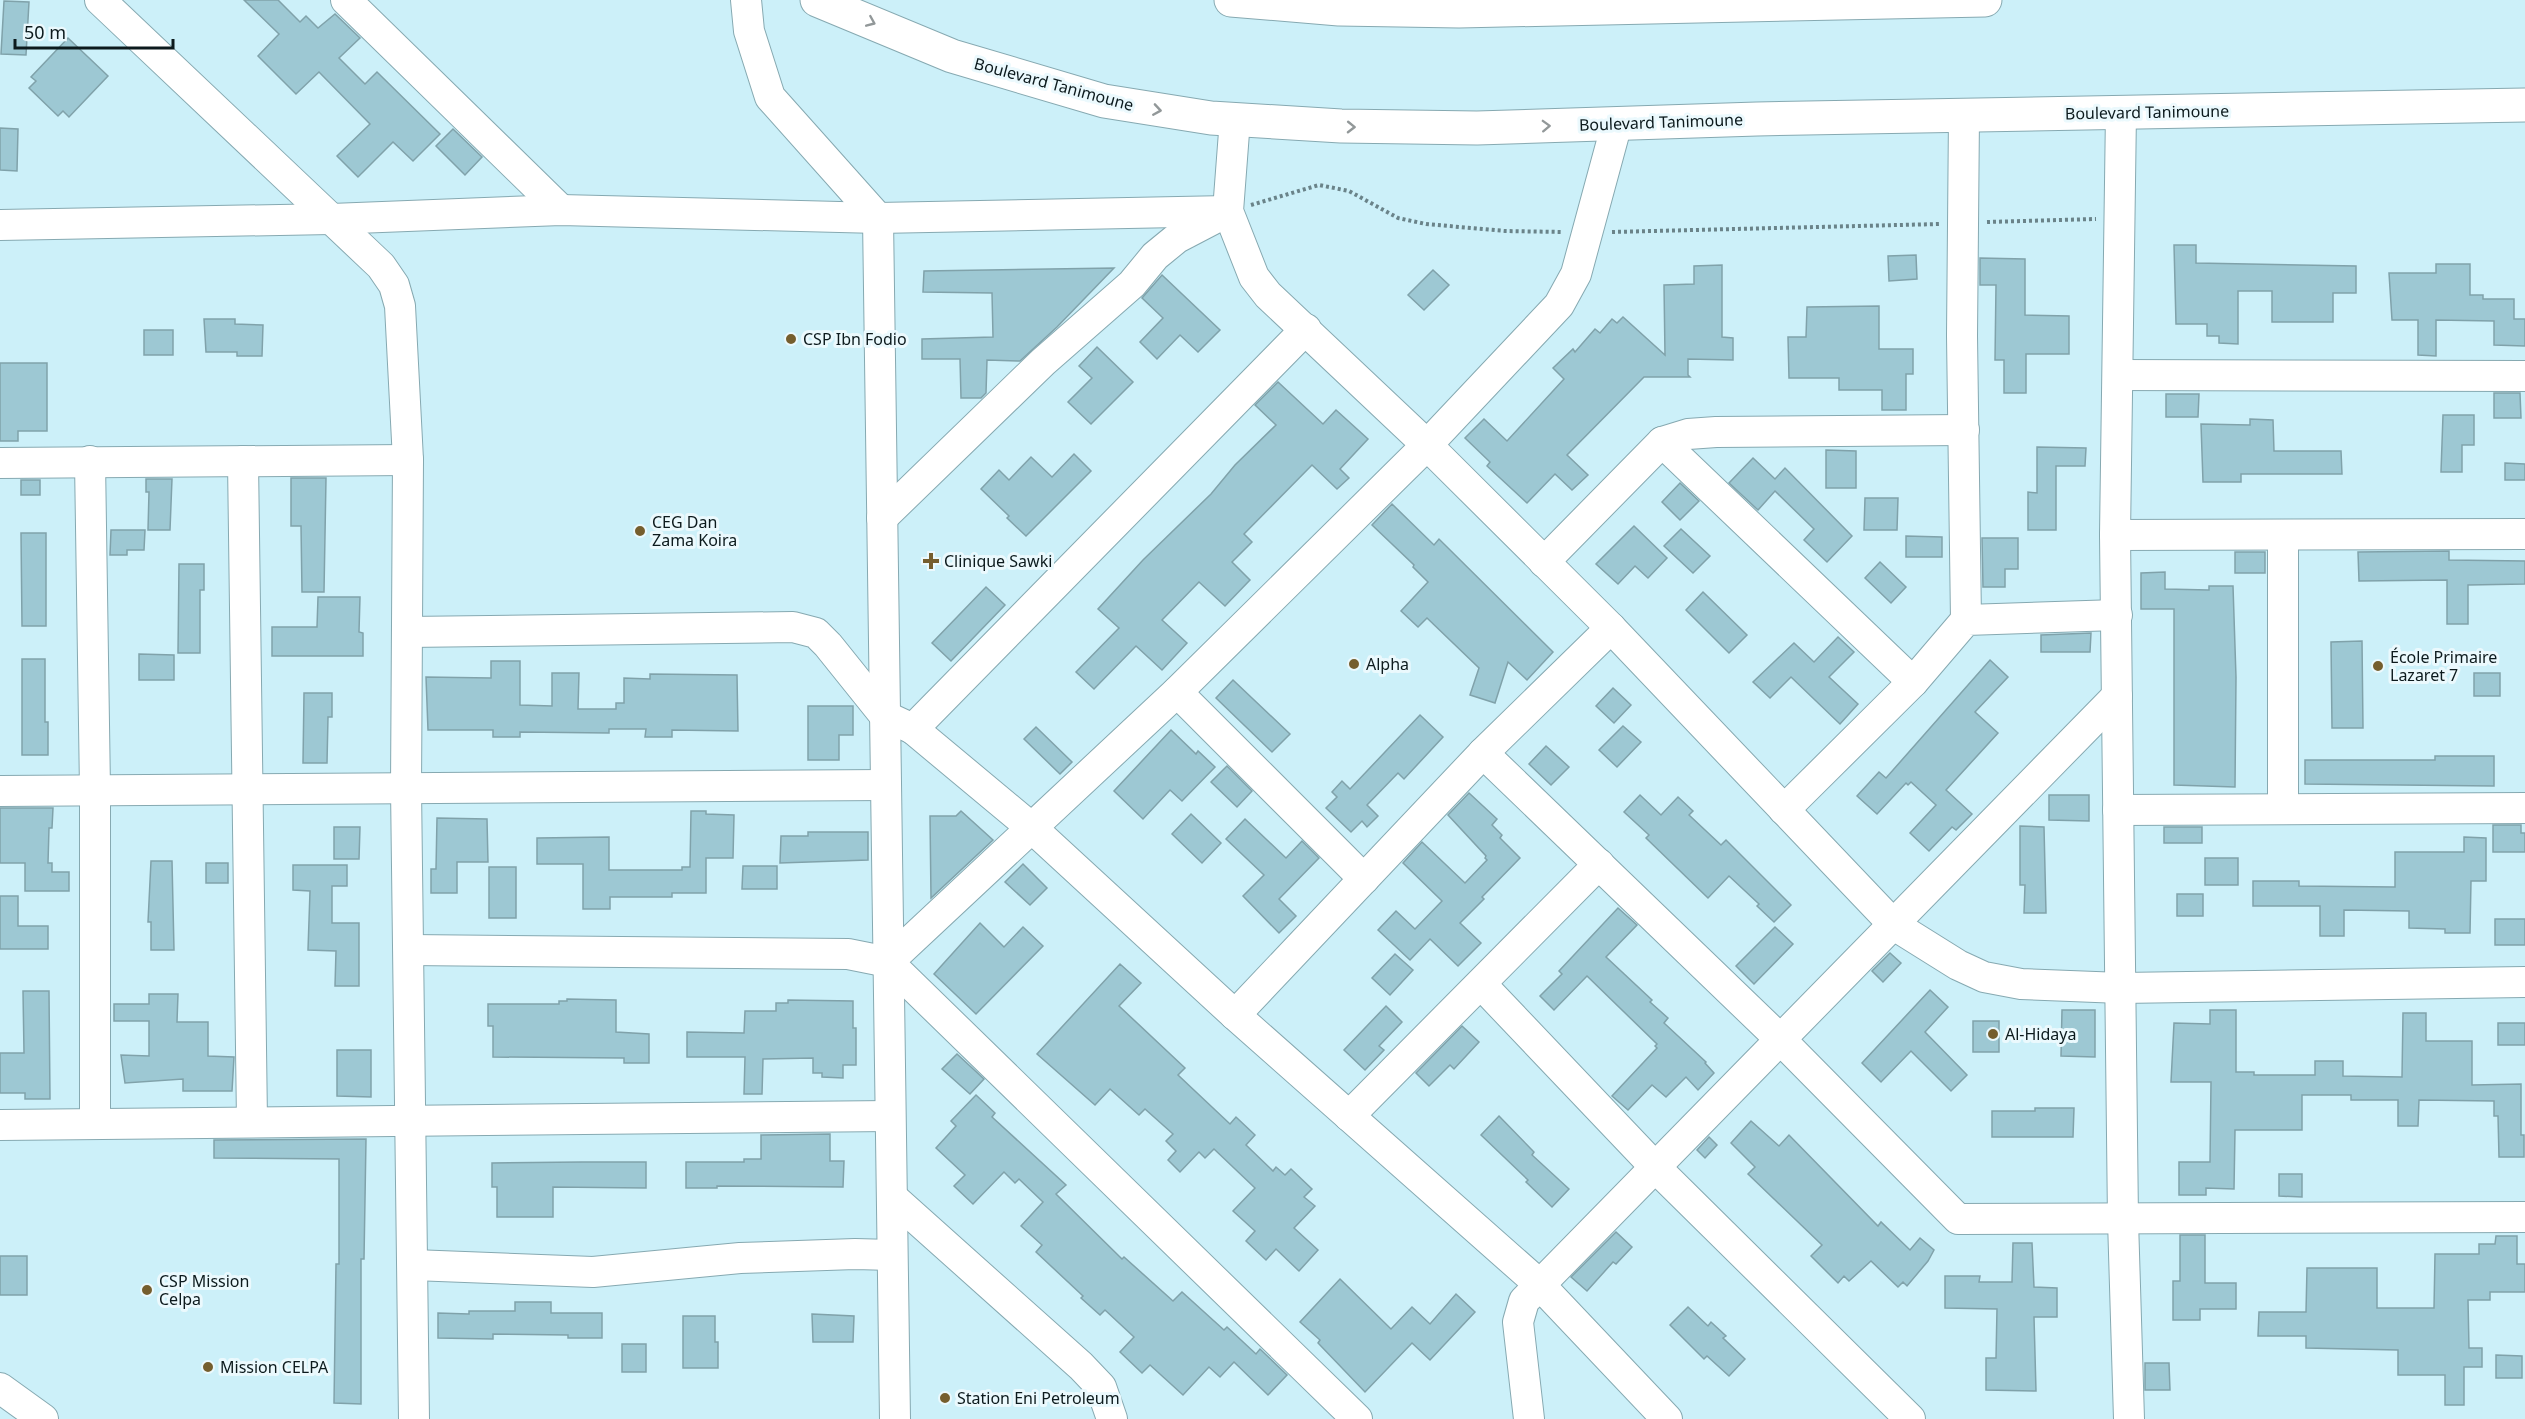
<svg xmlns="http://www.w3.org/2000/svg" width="2525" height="1419" font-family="'Noto Sans',sans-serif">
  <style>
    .building { fill: #9dc8d3; stroke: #80a2aa; stroke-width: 1.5 }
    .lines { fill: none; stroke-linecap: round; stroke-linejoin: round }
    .minor-casing { stroke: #86a9b1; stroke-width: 32 }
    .major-casing { stroke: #86a9b1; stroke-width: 35 }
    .path { stroke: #6a8389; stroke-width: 4; stroke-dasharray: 3 3; stroke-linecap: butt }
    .minor { stroke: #fff; stroke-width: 30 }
    .major { stroke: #fff; stroke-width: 33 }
    .oneway { stroke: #929899 }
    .poi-dot { fill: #755e2e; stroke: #ebf9fd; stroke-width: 2 }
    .labels { text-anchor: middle; stroke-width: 6; stroke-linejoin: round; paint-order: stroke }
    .street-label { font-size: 16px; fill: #0c1a1d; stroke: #ebf9fd }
    .poi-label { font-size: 16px; fill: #0c1a1d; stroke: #ebf9fd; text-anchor: start }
  </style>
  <rect width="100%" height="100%" fill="#ccf0f9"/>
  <g class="building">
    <polygon points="244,0 278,0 300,22 306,16 318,28 335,14 360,38 339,58 365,84 377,72 440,134 413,161 393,142 358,177 337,156 370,124 319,72 296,94 258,56 279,34"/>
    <polygon points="4,1 29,2 26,55 1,54"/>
    <polygon points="68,38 108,76 69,117 63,111 58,116 29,88 36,81 31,77"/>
    <polygon points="0,128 18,129 17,171 0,170"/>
    <polygon points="453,129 482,157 465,175 436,146"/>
    <polygon points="2174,245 2196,245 2196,263 2356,266 2356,293 2333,293 2333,322 2272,322 2272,291 2238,291 2238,344 2219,343 2219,336 2207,336 2207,324 2176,324"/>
    <polygon points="1916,255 1917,279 1889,281 1888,256"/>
    <polygon points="1980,258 2025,259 2025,315 2069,316 2069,354 2026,354 2026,393 2004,393 2004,360 1995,360 1996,285 1980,285"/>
    <polygon points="2436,264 2470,264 2470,295 2483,295 2483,299 2514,299 2514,319 2525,319 2525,346 2494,345 2494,321 2436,320 2436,356 2418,355 2418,320 2392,320 2389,273 2436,273"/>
    <polygon points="1722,265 1722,337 1733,338 1733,360 1688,359 1688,375 1690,377 1644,377 1567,455 1588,475 1572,490 1555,474 1527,503 1487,466 1490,462 1465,438 1484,419 1507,441 1564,379 1553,368 1573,349 1575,352 1595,329 1600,333 1612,319 1617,323 1623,317 1665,355 1664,285 1694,284 1694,266"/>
    <polygon points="1114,268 1057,327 1020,361 987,360 986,393 981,398 961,398 960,359 922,359 922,339 993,337 992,293 923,292 924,271"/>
    <polygon points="1433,270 1449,285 1424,310 1408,295"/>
    <polygon points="1162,275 1220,330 1198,352 1180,335 1157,359 1140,342 1163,318 1142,298"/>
    <polygon points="1879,306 1879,349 1913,349 1913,374 1906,374 1906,410 1882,410 1882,390 1839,390 1839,378 1789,378 1788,337 1806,337 1807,307"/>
    <polygon points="204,319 235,319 235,324 263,325 262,356 237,356 237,352 206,352"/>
    <rect x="144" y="330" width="29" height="25"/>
    <polygon points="1097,347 1133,382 1091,424 1068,402 1092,378 1079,366"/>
    <polygon points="0,363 47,363 47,431 18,431 18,441 0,441"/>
    <polygon points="1278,382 1323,424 1336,410 1368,439 1340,469 1349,478 1337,489 1312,465 1244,534 1252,542 1232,562 1250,580 1225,606 1199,582 1162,620 1187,643 1162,670 1136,646 1094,689 1076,672 1119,628 1098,609 1143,560 1211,494 1235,465 1276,425 1255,405"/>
    <polygon points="2494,393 2520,393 2521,418 2494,418"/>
    <polygon points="2166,394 2199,394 2198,417 2166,417"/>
    <polygon points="2443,415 2474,415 2474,445 2462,445 2462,472 2441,472"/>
    <polygon points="2250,419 2273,420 2274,451 2341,451 2342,474 2241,474 2241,482 2203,482 2201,424 2250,425"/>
    <polygon points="2037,447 2086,448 2085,466 2056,466 2056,530 2028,530 2028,492 2037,493"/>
    <polygon points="1826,450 1856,451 1856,488 1826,488"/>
    <polygon points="1074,454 1091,471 1026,536 1007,518 1009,516 981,489 999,470 1009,480 1031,457 1052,477"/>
    <polygon points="1753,458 1775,479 1785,468 1852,536 1827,562 1804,540 1814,529 1775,491 1758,510 1729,483"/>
    <polygon points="2505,463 2525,464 2525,480 2505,480"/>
    <polygon points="291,478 326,478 324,592 302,592 301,526 291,526"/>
    <polygon points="146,479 172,479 170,530 148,530 149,492 146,492"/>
    <rect x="21" y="480" width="19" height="15"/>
    <polygon points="1680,483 1699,501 1680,520 1662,502"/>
    <polygon points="1865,498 1898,498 1897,530 1864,530"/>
    <polygon points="1392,504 1434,545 1439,539 1553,652 1527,680 1508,662 1495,703 1470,695 1479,668 1427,618 1418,627 1401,611 1428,582 1413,567 1414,565 1372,525"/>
    <polygon points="1634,526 1667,558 1648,578 1635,566 1618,584 1596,564"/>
    <polygon points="1681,529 1710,556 1693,573 1664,546"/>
    <polygon points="111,530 145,530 144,550 127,550 127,555 110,555"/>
    <polygon points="21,533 46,533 46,626 22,626"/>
    <polygon points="1906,536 1942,537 1942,557 1906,557"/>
    <polygon points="1982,538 2018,538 2018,569 2005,569 2005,587 1983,587"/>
    <polygon points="2449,551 2449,560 2525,561 2525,584 2468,585 2468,624 2447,624 2447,580 2359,581 2358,552"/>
    <rect x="2235" y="552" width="30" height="21"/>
    <polygon points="1880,562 1906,587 1891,603 1865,578"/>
    <polygon points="179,564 204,564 204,590 200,590 200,653 178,653"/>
    <polygon points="2165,572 2165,589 2209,590 2209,586 2233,586 2236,677 2235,787 2174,785 2174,609 2141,609 2141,573"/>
    <polygon points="986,587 1005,605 951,661 932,643"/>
    <polygon points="1703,592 1747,635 1729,653 1686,610"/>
    <polygon points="318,597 360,597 359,632 363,633 363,656 272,656 272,627 317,627"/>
    <polygon points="2091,633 2090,652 2041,652 2041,635"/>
    <polygon points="1838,637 1854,652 1829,677 1858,704 1840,724 1791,677 1770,698 1753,682 1794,643 1814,662"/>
    <polygon points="2362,641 2363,728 2332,728 2331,642"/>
    <polygon points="139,654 174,655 174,680 139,680"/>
    <polygon points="22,659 45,659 45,722 48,722 48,755 22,755"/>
    <polygon points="1990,660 2008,677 1975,712 1998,733 1946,790 1972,814 1956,830 1952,827 1929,851 1910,833 1936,805 1911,782 1908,785 1906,783 1877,814 1857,796 1879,772 1886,778"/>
    <polygon points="491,661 520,661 520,705 552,706 552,673 579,673 578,709 616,709 616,703 624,703 624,678 650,679 650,674 737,675 738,731 672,730 672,737 645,737 646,729 609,729 609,733 520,732 520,737 493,737 493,730 428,730 426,677 491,678"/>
    <rect x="2474" y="673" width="26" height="23"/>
    <polygon points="1233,680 1290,734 1272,752 1216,698"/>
    <polygon points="1613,688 1631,705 1614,723 1596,706"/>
    <polygon points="304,693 332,693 332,717 328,717 327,763 303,763"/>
    <polygon points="808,706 853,706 853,735 839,735 839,760 808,760"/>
    <polygon points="1420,715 1443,737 1404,779 1398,773 1367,805 1378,816 1367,827 1362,821 1351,832 1326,808 1337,797 1332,792 1342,781 1350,789"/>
    <polygon points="1623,726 1641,742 1617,767 1599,750"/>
    <polygon points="1036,727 1072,762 1060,774 1024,739"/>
    <polygon points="1171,730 1196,754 1198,751 1215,767 1182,801 1170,790 1143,819 1114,791"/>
    <polygon points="1546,746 1569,767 1551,785 1529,764"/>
    <polygon points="2435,756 2494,756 2494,786 2305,784 2305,760 2435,760"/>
    <polygon points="1227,766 1252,791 1237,807 1211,782"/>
    <polygon points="1469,793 1497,819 1492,825 1502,835 1500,838 1520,858 1482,897 1484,899 1460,923 1481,943 1458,966 1430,939 1410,960 1378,930 1396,911 1415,929 1442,901 1403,863 1422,842 1465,883 1487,860 1485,858 1486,856 1448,815"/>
    <polygon points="1640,795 1661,815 1678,797 1693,811 1689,815 1721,845 1726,840 1791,905 1774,922 1757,906 1759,904 1729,876 1708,898 1646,838 1649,835 1624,812"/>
    <polygon points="2049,795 2089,795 2089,821 2049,820"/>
    <polygon points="0,808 53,808 52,828 49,828 48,863 52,863 52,872 69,872 69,891 25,891 25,863 0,863"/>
    <polygon points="691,811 706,811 706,814 734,815 733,858 706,858 706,893 672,893 672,897 610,897 610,909 583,909 583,864 537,864 537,838 609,837 609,870 682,870 682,867 690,867"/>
    <polygon points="961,811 993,840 931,898 930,816 956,816"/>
    <polygon points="1191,814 1221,843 1202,863 1172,834"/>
    <polygon points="437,818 487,819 488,862 457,862 457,893 431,893 431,869 436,869"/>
    <polygon points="1245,819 1286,858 1302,841 1319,858 1279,899 1296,916 1279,933 1243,896 1264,875 1226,839"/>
    <polygon points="2493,825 2521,825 2521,833 2525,833 2525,852 2493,852"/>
    <polygon points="2020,826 2044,827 2046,913 2024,913 2025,885 2020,885"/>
    <polygon points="334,827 360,827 359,859 334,859"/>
    <rect x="2164" y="827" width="38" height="16"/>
    <polygon points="808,832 868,832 868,860 780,863 781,836 808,836"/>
    <polygon points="2464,837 2486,838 2486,881 2471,881 2470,933 2445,933 2445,929 2409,928 2409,911 2344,910 2344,936 2320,936 2320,906 2253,906 2253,881 2299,881 2299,886 2395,887 2395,852 2464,852"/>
    <rect x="2205" y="858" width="33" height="27"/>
    <polygon points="151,861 172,861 174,950 151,950 151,922 148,922"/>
    <rect x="206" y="863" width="22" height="20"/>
    <polygon points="1023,864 1047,888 1030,905 1005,882"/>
    <polygon points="293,865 347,865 347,886 332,886 332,923 359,923 359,986 335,986 336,951 308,950 310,891 293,890"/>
    <polygon points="743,866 777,866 777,889 742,889"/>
    <rect x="489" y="867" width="27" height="51"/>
    <rect x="2177" y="894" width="26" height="22"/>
    <polygon points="0,896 18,896 18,926 48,926 48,949 0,949"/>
    <polygon points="1618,908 1637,925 1606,957 1652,1000 1650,1002 1668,1018 1664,1023 1706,1062 1705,1063 1714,1073 1698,1090 1686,1077 1666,1097 1652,1085 1628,1110 1612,1096 1657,1048 1655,1046 1657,1044 1587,976 1554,1010 1540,996 1562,974 1559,971"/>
    <rect x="2495" y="919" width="30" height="26"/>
    <polygon points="980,923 1004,947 1023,927 1043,946 976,1014 934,974"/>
    <polygon points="1775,927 1793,944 1754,984 1736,966"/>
    <polygon points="1890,953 1901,963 1883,982 1872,971"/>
    <polygon points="1395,954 1413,970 1390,995 1372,978"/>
    <polygon points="1120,964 1141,983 1119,1006 1185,1068 1178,1075 1230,1124 1236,1117 1255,1135 1246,1145 1273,1171 1276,1167 1285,1175 1291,1169 1312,1189 1304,1197 1315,1206 1294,1228 1318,1250 1299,1271 1276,1249 1266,1260 1246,1241 1255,1231 1233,1211 1255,1188 1214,1149 1205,1158 1199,1152 1180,1172 1168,1160 1176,1151 1166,1141 1173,1134 1145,1109 1139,1115 1110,1089 1095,1105 1037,1054"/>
    <polygon points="1930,990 1948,1007 1925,1032 1967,1075 1951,1091 1911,1051 1881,1082 1862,1063"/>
    <polygon points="23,991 49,991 50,1099 25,1099 25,1093 0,1093 0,1053 24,1053"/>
    <polygon points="149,994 178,994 177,1022 208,1022 208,1056 234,1057 232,1091 183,1091 183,1079 125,1083 121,1055 149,1056 149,1021 114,1021 114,1004 149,1004"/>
    <polygon points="567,999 616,1000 616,1032 649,1034 649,1063 624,1063 624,1058 493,1057 493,1026 488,1026 488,1004 559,1004 559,1001 567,1001"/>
    <polygon points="788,1000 853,1001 853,1028 856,1028 856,1065 843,1065 843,1078 822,1077 822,1073 813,1073 813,1058 763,1059 762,1094 744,1094 745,1057 687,1057 687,1032 744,1033 745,1011 776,1011 776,1003 788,1003"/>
    <polygon points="1386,1006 1402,1022 1379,1046 1384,1050 1365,1070 1344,1050"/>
    <polygon points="2062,1010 2095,1010 2095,1057 2061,1056"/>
    <polygon points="2210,1010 2236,1010 2236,1072 2254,1072 2254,1075 2315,1075 2315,1061 2343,1061 2343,1076 2402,1077 2403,1013 2426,1013 2426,1041 2472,1041 2472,1085 2521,1084 2521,1135 2524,1135 2524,1157 2499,1157 2498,1116 2494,1116 2494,1101 2419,1100 2418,1126 2398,1126 2398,1100 2351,1100 2351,1095 2302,1095 2302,1130 2235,1130 2234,1189 2206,1188 2206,1195 2179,1195 2179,1162 2210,1162 2211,1082 2171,1082 2174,1023 2210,1024"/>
    <rect x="1973" y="1021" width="26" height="31"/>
    <rect x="2498" y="1023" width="27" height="22"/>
    <polygon points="1462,1026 1479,1042 1454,1069 1450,1065 1429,1086 1416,1073"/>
    <polygon points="337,1050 371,1050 371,1097 337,1096"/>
    <polygon points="957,1054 984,1079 970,1094 942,1069"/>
    <polygon points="976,1095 995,1113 992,1117 1066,1185 1056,1194 1122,1259 1124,1257 1173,1301 1182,1292 1224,1330 1227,1327 1256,1354 1260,1349 1287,1375 1268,1395 1234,1362 1220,1377 1209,1367 1183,1395 1150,1365 1142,1373 1120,1352 1134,1337 1105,1310 1100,1315 1081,1298 1083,1296 1036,1252 1042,1245 1021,1226 1043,1202 1019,1179 1015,1183 1004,1172 973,1204 954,1186 965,1175 936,1148 956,1126 951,1121"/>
    <polygon points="2035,1108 2074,1108 2073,1137 1992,1137 1992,1111 2035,1111"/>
    <polygon points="1499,1116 1534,1152 1532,1155 1569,1189 1552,1207 1526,1182 1528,1180 1481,1135"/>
    <polygon points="1751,1121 1779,1146 1789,1135 1878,1226 1881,1222 1910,1250 1920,1238 1934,1250 1928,1261 1907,1286 1903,1282 1898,1287 1871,1261 1849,1281 1844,1276 1838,1283 1811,1256 1822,1245 1748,1174 1755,1167 1731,1143"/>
    <polygon points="830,1134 830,1161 844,1161 843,1187 717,1186 717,1188 686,1188 686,1162 744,1162 744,1159 761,1159 761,1135"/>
    <polygon points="1709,1137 1717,1145 1705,1158 1697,1150"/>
    <polygon points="366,1139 364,1259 361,1259 361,1404 334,1403 336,1264 339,1264 339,1159 214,1158 214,1140"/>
    <polygon points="582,1162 646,1162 646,1188 553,1187 553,1217 497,1217 497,1187 492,1187 492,1163"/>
    <polygon points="2279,1174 2302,1174 2302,1197 2279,1196"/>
    <polygon points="1616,1232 1632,1247 1616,1264 1613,1262 1587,1291 1571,1277"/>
    <polygon points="2180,1235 2205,1235 2205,1283 2236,1283 2236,1309 2200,1309 2200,1320 2173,1320 2173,1281 2180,1281"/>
    <polygon points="2496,1236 2517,1236 2517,1264 2525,1264 2525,1292 2490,1292 2490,1300 2468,1300 2469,1348 2482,1348 2482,1367 2464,1367 2464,1405 2445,1405 2445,1375 2398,1375 2398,1350 2306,1348 2306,1336 2258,1336 2259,1312 2306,1312 2307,1268 2377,1268 2377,1308 2434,1308 2435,1254 2479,1254 2479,1244 2495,1244"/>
    <polygon points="2013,1243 2032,1243 2034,1287 2057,1288 2057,1317 2034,1317 2036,1391 1986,1390 1986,1358 1996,1358 1997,1309 1945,1308 1945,1276 1980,1276 1979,1282 2012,1282"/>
    <rect x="0" y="1256" width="27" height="39"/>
    <polygon points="1340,1279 1391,1329 1412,1307 1430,1324 1456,1294 1475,1312 1430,1360 1412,1343 1365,1392 1318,1343 1320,1340 1300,1322"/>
    <polygon points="515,1302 551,1302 551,1313 602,1313 602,1338 568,1338 568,1335 493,1334 493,1339 438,1338 438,1313 469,1314 469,1311 515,1311"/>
    <polygon points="1688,1307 1708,1326 1711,1322 1726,1336 1723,1338 1745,1359 1729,1376 1707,1356 1704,1359 1670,1325"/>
    <polygon points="812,1314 854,1316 853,1342 813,1342"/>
    <polygon points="683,1316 715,1316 715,1342 718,1342 718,1368 683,1368"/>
    <rect x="622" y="1344" width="24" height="28"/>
    <polygon points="2496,1355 2522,1356 2522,1378 2496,1378"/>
    <polygon points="2145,1363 2169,1363 2170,1390 2145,1390"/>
  </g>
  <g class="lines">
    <defs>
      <g id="minor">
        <polyline points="100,0 381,266 394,285 400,306 408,460 406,788 414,1419"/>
        <polyline points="346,0 561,210"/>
        <polyline points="746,0 749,31 770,97 878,218 895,1419"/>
        <polyline points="2121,112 2115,535 2123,1220 2129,1419"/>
        <polyline points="1964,115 1962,336 1966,620"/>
        <polyline points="1235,119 1228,211 1254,277 1268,295 1427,445 1611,628 1894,925 1958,965 1984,977 2021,984 2121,988 2525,982"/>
        <polyline points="0,225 331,219 561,210 878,218 1228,211"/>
        <polyline points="2118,375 2525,376"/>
        <polyline points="1662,442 1913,682"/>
        <polyline points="90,461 95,790 95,1124"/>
        <polyline points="243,461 252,1121"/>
        <polyline points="0,463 408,460"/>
        <polyline points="882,518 1043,362 1132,284 1155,256 1177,238 1223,214"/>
        <polyline points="2115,535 2525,534"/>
        <polyline points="2283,535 2283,809"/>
        <polyline points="1544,562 1662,442 1688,434 1716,432 1964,430"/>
        <polyline points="407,632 793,627 816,633 828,645 885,716 913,729 1033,829 1235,1015 1539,1284 1667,1419"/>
        <polyline points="1177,692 1364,879"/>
        <polyline points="913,729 1306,329"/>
        <polyline points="1483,753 1780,1039 1958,1219 2525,1217"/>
        <polyline points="0,791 886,785"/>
        <polyline points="1784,810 1913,682 1966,620 2117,615"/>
        <polyline points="2118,810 2525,808"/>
        <polyline points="409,950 848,954 888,962 1357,1419"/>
        <polyline points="888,962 1177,692 1427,445 1559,305 1576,274 1617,123"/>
        <polyline points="1481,984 1656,1168 1910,1419"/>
        <polyline points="1235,1015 1483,753 1611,628"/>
        <polyline points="1349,1116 1599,864"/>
        <polyline points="0,1125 890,1116"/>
        <polyline points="892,1197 1081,1366 1101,1387 1112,1419"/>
        <polyline points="413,1265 593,1272 740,1258 855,1254 892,1255"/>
        <polyline points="0,1388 43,1419"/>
        <polyline points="1529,1419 1518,1322 1524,1301 2117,696"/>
      </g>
      <g id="major">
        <polyline points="817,0 952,56 1104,101 1211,118 1341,126 1477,128 1757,119 2525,105"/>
        <polyline points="1231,0 1339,9 1459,11 1985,0"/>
      </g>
    </defs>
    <use href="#minor" class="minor-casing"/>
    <use href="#major" class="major-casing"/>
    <g class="path">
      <polyline points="1251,205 1319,185 1349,191 1398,218 1426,224 1505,231 1562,232"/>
      <polyline points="1987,222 2096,219"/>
      <polyline points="1612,232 1940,224"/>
    </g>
    <use href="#minor" class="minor"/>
    <use href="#major" class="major"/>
  </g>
  <defs><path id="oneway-chevron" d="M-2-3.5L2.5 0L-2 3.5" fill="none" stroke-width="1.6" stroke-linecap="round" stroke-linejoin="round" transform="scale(1.5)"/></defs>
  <g class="oneway">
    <use href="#oneway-chevron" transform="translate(871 22) rotate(23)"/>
    <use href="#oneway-chevron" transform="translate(1157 110) rotate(9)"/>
    <use href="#oneway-chevron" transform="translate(1546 126) rotate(-2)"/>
    <use href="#oneway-chevron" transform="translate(1351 127) rotate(1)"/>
  </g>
  <g class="poi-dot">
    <circle cx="791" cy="339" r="6"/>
    <circle cx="640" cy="531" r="6"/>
    <path d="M928 552h6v6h6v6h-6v6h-6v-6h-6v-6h6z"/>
    <circle cx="1354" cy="664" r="6"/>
    <circle cx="2378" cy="666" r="6"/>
    <circle cx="1993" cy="1034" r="6"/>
    <circle cx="147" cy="1290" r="6"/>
    <circle cx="208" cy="1367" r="6"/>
    <circle cx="945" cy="1398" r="6"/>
  </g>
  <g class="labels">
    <g class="street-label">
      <text transform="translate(1054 84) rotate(15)" y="6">Boulevard Tanimoune</text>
      <text transform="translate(2147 112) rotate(-1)" y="6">Boulevard Tanimoune</text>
      <text transform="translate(1661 122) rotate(-2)" y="6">Boulevard Tanimoune</text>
    </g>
    <g class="poi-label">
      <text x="803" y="345">CSP Ibn Fodio</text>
      <text x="652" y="528">CEG Dan<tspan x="652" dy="18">Zama Koira</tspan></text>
      <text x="944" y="567">Clinique Sawki</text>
      <text x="2390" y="663">École Primaire<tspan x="2390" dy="18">Lazaret 7</tspan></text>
      <text x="1366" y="670">Alpha</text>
      <text x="2005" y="1040">Al-Hidaya</text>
      <text x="159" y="1287">CSP Mission<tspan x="159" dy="18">Celpa</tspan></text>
      <text x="220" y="1373">Mission CELPA</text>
      <text x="957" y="1404">Station Eni Petroleum</text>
    </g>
  </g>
  <path d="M15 39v9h158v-9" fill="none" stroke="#0c1a1d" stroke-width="3"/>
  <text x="24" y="39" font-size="18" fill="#0c1a1d" stroke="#ebf9fd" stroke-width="4.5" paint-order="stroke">50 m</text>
</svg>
